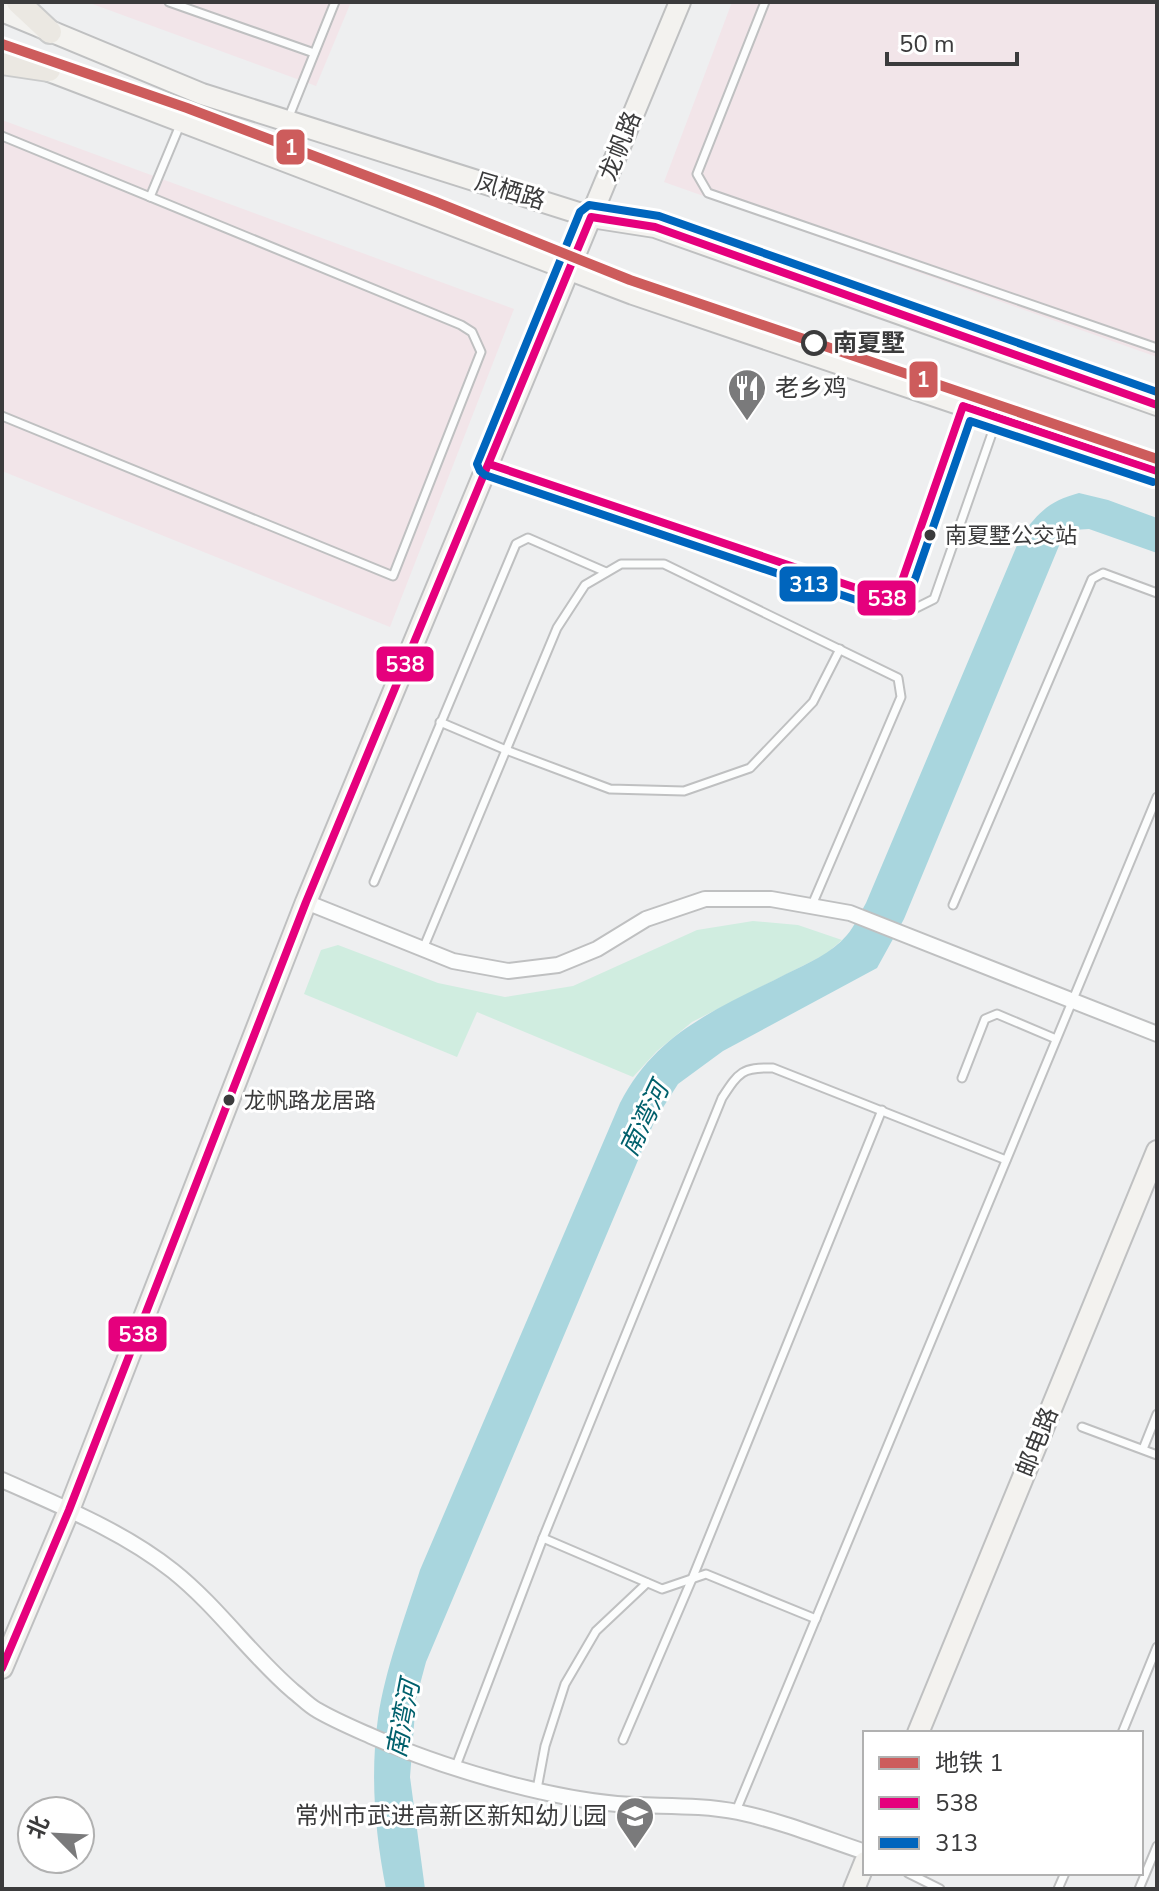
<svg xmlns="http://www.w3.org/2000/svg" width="1159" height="1891" font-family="'Nunito Sans','Noto Sans SC',sans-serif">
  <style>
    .industrial { fill: #f2e5e9 }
    .green { fill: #d0ede0 }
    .water { fill: #a9d6de }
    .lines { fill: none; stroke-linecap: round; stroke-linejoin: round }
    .lane-casing { stroke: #bfc0c1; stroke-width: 11 }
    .street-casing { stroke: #bfc0c1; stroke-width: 18 }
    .secondary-casing { stroke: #bfc0c1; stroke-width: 24 }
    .primary-casing { stroke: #cacbcb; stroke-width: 26 }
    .lane { stroke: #fcfdfd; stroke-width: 7 }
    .street { stroke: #fcfdfd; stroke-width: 14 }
    .secondary { stroke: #f3f2ef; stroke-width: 20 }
    .primary { stroke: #ebe8e2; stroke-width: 22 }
    .bus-1-casing { stroke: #fff; stroke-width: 14 }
    .bus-2-casing { stroke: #fff; stroke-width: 14 }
    .bus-1 { stroke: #e5007d; stroke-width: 8 }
    .bus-2 { stroke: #0065bd; stroke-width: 8 }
    .metro-1-casing { stroke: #fff; stroke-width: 16 }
    .metro-1 { stroke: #cd5c5c; stroke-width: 10 }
    .stop-dot { fill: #fff; stroke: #3b3b3c; stroke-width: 4 }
    .bus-dot { fill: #3b3b3c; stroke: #fff; stroke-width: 3 }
    .labels { text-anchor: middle; stroke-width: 6; stroke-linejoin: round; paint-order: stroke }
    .bus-label { font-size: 22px; fill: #3b3b3c; stroke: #fff; text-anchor: start }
    .street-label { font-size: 24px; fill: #3b3b3c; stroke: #fff }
    .stop-label { font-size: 24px; font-weight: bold; fill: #3b3b3c; stroke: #fff; text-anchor: start }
    .poi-label { font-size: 24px; fill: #3b3b3c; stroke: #fff; text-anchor: start }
    .water-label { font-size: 26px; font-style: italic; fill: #00606c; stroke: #fff }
    .line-badge { stroke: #fff; stroke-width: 3 }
    .badge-label { font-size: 22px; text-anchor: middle; font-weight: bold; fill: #fff }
  </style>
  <rect width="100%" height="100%" fill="#eeeff0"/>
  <g class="industrial">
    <polygon points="87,2 351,2 316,86"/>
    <polygon points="732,2 1157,2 1157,357 664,182"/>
    <polygon points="2,120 514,309 390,627 2,471"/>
  </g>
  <polygon class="green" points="753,921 798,925 842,940 826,954 692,1022 657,1051 633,1077 477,1012 457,1057 304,994 321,950 338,945 438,983 505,997 573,986 697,930"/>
  <path class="water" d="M 1079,493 L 1108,500 L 1157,518 L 1157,553 L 1089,529 L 1073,530 L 1061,541 L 904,919 L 877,968 L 723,1051 L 678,1084 L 655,1120 L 426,1662 L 416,1699 L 410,1777 L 425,1889 L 386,1889 C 375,1833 370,1775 378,1718 C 385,1670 405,1617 420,1570 L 620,1103 C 657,1031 718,1009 786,974 C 808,963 831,954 847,935 C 855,926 860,913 866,903 L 1021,536 C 1039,512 1049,501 1079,493 Z"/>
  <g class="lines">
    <defs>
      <g id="lane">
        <polyline points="169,2 314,53"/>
        <polyline points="765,2 697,174 708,193 1157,348"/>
        <polyline points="288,119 335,2"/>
        <polyline points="2,136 461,325 472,332 481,352 393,576 2,416"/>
        <polyline points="150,197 180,125"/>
        <polyline points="491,464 916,608 934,599 997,419"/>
        <polyline points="895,601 962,406"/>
        <polyline points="440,722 506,750 610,789 684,791 750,768 813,702 840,649"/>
        <polyline points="374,882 516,544 528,538 606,572"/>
        <polyline points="953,905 1092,579 1103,573 1157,593"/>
        <polyline points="423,949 557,628 585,585 621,564 664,564 898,678 901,697 812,905"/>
        <polyline points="962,1078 985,1019 997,1014 1056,1039"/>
        <polyline points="1082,1427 1157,1455"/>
        <polyline points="1143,1449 1157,1414"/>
        <polyline points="543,1538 662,1589 706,1574 816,1619"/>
        <polyline points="1122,1733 1157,1647"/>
        <polyline points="623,1740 692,1579 882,1110"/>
        <path d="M 456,1766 L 543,1538 L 722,1098 C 739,1072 742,1067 773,1068 L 1006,1160"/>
        <polyline points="537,1789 545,1746 565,1684 596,1631 647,1583"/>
        <polyline points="736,1811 1157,797"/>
        <polyline points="908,1873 940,1889"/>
        <polyline points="1058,1889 1065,1873"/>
        <polyline points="1139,1889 1157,1846"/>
      </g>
      <g id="street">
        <polyline points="306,902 453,961 508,971 558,965 597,949 646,919 705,899 771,899 850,913 1157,1034"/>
        <path d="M 2,1480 C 60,1506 123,1531 173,1571 C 218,1607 250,1654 293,1691 C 301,1697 308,1705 317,1710 C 334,1720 353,1728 371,1736 C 440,1767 542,1797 617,1804 C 657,1807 698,1804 738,1812 C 781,1821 823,1838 865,1852"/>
      </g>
      <g id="secondary">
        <polyline points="2,11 202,94 591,217 655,227 1157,405"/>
        <polyline points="36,66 633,294 1157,471"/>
        <polyline points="2,1668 69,1510 306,902 680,2"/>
        <polyline points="918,1733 1157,1151"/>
        <polyline points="854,1889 865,1862"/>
      </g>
      <g id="primary">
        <polyline points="18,2 50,32"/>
        <polyline points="2,63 49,70"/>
      </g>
    </defs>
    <use href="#lane" class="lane-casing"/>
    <use href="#street" class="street-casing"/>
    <use href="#secondary" class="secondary-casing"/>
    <use href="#primary" class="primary-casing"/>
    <use href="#lane" class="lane"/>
    <use href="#street" class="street"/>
    <use href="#secondary" class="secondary"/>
    <use href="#primary" class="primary"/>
    <defs>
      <g id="bus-1">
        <polyline points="489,464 895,601 963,406 1157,471"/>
        <polyline points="2,1668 69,1510 306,902 591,217 655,227 1157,405"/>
      </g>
      <polyline id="bus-2" points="1153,482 970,421 906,605 901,611 895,613 485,475 480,471 477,464 580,212 589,205 659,216 1157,392"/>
    </defs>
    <use href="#bus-1" class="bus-1-casing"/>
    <use href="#bus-2" class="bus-2-casing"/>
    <use href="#bus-1" class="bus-1"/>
    <use href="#bus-2" class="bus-2"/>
    <defs>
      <polyline id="metro-1" points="2,44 187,108 436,202 630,280 1157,459"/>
    </defs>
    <use href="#metro-1" class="metro-1-casing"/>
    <use href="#metro-1" class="metro-1"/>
  </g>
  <defs>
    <symbol id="restaurant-pin" viewBox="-11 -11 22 30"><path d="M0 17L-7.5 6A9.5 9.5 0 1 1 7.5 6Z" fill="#7a7a7b" stroke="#fff"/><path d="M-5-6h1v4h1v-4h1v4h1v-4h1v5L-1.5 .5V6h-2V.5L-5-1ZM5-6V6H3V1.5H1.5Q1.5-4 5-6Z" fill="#fff"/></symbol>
    <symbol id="school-pin" viewBox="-11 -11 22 30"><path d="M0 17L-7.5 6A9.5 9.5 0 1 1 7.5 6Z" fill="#7a7a7b" stroke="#fff"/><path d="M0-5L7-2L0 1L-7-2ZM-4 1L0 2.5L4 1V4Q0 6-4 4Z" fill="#fff"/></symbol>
  </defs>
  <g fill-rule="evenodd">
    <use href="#restaurant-pin" x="725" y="366" width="44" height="60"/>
    <use href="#school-pin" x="613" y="1794" width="44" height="60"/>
  </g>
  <circle class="stop-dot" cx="814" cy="343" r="11"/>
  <g class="bus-dot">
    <circle cx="930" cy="535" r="7"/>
    <circle cx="229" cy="1100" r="7"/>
  </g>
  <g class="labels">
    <g class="bus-label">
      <text x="945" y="543">南夏墅公交站</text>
      <text x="244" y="1108">龙帆路龙居路</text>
    </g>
    <g class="street-label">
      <text transform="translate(620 146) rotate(-68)" y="8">龙帆路</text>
      <text transform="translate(510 191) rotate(17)" y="8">凤栖路</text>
      <text transform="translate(1037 1442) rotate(-68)" y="8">邮电路</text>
    </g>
    <g class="stop-label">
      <text x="833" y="351">南夏墅</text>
    </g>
    <g class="poi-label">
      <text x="775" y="396">老乡鸡</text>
      <text x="607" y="1824" text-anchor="end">常州市武进高新区新知幼儿园</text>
    </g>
    <g class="water-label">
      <text transform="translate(644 1119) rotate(-64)" y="9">南湾河</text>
      <text transform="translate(403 1719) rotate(-79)" y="9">南湾河</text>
    </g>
  </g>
  <g class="line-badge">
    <rect x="275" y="128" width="31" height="38" rx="8" fill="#cd5c5c"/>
    <rect x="908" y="360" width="31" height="39" rx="8" fill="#cd5c5c"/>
    <rect x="778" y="565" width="61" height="38" rx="8" fill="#0065bd"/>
    <rect x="856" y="579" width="61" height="38" rx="8" fill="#e5007d"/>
    <rect x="375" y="645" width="60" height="38" rx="8" fill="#e5007d"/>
    <rect x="107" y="1315" width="61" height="38" rx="8" fill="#e5007d"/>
  </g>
  <g class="badge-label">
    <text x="291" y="155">1</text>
    <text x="923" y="387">1</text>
    <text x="809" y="592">313</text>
    <text x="887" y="606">538</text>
    <text x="405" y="672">538</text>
    <text x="138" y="1342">538</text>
  </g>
  <rect width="1159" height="1891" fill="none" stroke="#3b3b3c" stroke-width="8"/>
  <rect x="863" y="1731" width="280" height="144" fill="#ffffff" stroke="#b1b1b1" stroke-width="2"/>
  <rect x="879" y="1757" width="40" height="12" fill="#cd5c5c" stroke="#b1b1b1" stroke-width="2"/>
  <text x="935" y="1771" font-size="24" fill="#3b3b3c">地铁 1</text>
  <rect x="879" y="1797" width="40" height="12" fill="#e5007d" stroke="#b1b1b1" stroke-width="2"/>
  <text x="935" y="1811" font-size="24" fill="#3b3b3c">538</text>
  <rect x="879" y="1837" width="40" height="12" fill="#0065bd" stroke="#b1b1b1" stroke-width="2"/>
  <text x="935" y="1851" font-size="24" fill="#3b3b3c">313</text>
  <g transform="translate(56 1835) rotate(294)"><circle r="38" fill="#ffffff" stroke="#b1b1b1" stroke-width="2"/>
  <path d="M0-6L14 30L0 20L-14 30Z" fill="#7a7a7b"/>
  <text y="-12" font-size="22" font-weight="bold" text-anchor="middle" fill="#3b3b3c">北</text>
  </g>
  <path d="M887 52v12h130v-12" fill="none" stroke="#3b3b3c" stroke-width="4"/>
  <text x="899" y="52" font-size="24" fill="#3b3b3c" stroke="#ffffff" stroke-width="6" paint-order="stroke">50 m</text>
</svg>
